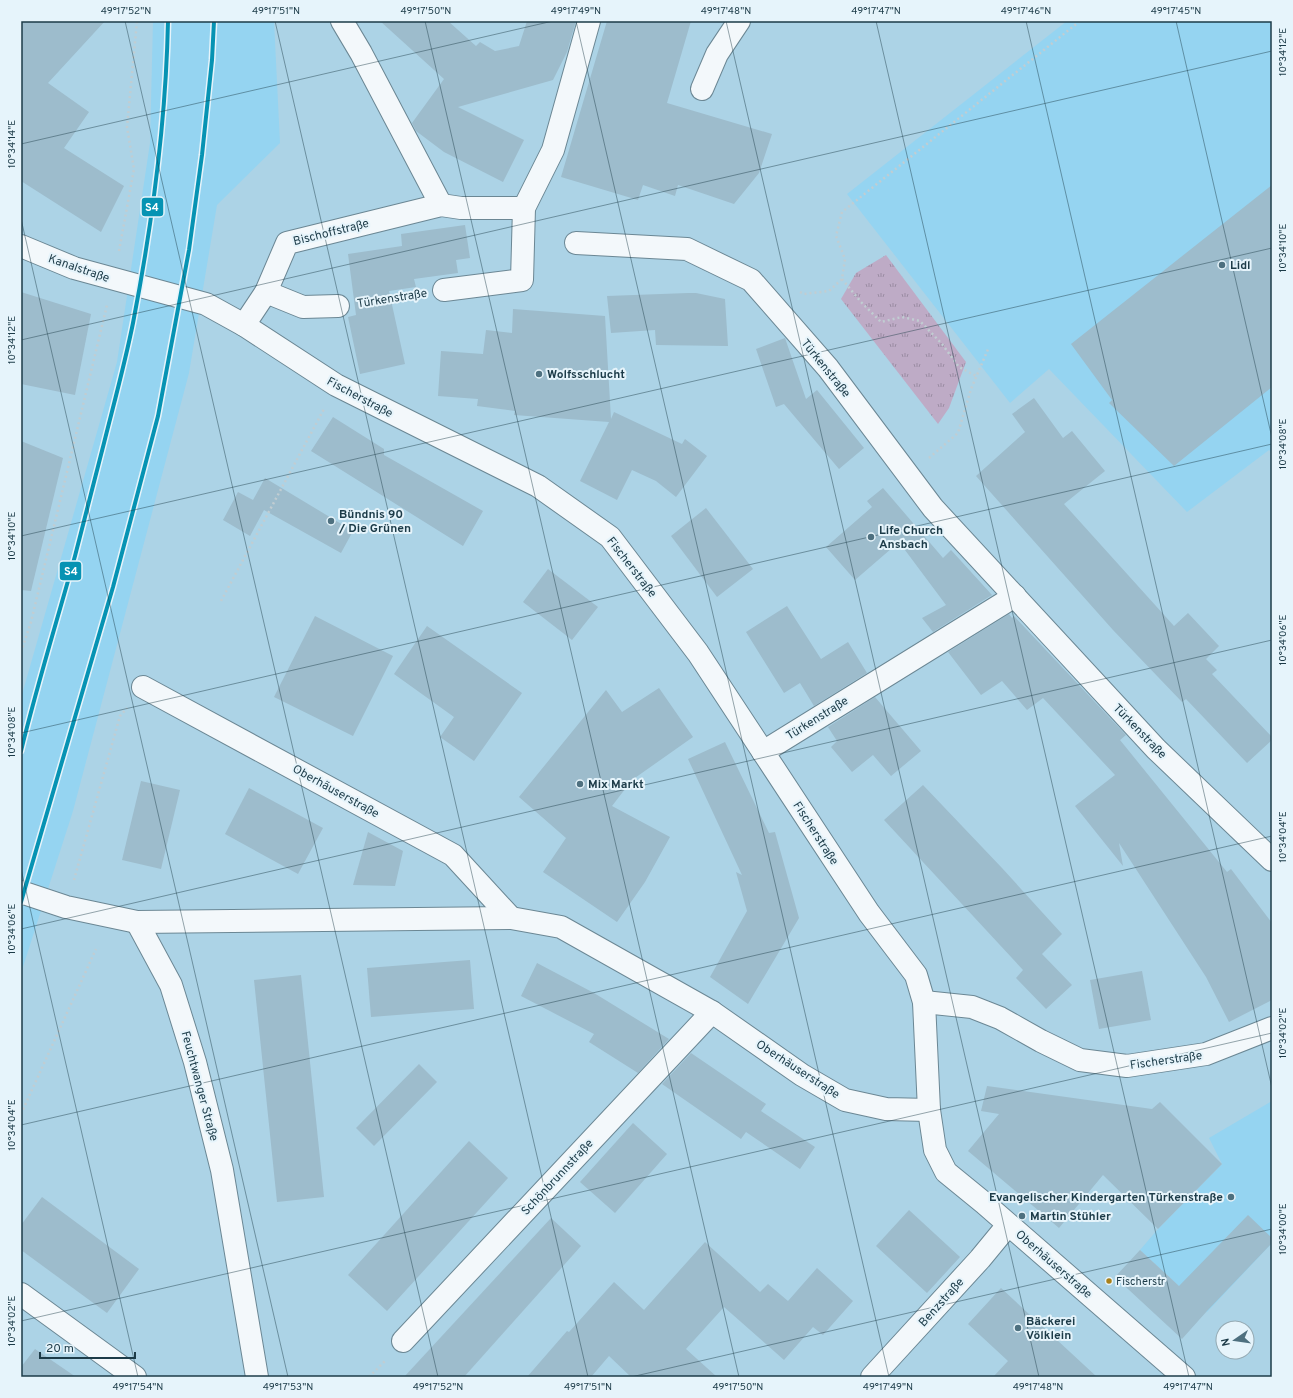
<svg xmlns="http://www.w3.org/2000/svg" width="1293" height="1398" font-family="Overpass,sans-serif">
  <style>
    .built { fill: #95d4f1 }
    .park { fill: url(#park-tufts) }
    .building { fill: #9dbccc }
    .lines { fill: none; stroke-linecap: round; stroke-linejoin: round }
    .minor-casing { stroke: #6b8794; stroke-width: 24 }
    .path { stroke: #c1cdd2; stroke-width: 2.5; stroke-dasharray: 2 3; stroke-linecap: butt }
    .minor { stroke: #f3f8fb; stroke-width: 22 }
    .rail-1-casing { stroke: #e6f4fb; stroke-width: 7 }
    .rail-1 { stroke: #0693b3; stroke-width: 4 }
    .ticks { fill: none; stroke: #1c3b48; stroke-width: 1; stroke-opacity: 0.45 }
    .poi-dot { fill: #4e707f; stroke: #e6f4fb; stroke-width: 1.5 }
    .bus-dot { fill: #aa8119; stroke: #e6f4fb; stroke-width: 1.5 }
    .labels { text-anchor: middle; stroke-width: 4; stroke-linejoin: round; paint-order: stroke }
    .bus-label { font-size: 11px; fill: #1c3b48; stroke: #e6f4fb; text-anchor: start }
    .street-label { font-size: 12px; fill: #1c3b48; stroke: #e6f4fb }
    .poi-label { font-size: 12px; font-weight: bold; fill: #1c3b48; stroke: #e6f4fb; text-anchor: start }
    .line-badge { stroke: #e6f4fb; stroke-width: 1.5 }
    .badge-label { font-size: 11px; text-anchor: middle; font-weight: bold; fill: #fff }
    .neatline { fill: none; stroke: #1c3b48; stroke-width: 1.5 }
    .ticks-label { font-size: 10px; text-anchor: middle; fill: #1c3b48 }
  </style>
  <defs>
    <pattern id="park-tufts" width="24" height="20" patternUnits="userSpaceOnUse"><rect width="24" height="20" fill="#beabc6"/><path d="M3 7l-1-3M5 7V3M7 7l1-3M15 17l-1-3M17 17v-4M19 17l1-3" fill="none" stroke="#9a8ca3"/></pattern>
  </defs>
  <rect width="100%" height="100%" fill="#acd3e6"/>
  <g class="built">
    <polygon points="153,21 274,21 280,143 217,205 189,373 73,811 21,973 21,698 117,362 150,143"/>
    <polygon points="1067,21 1272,21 1272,453 1269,450 1187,512 1049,369 1010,403 847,194"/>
    <polygon points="1272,1101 1272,1243 1207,1312 1140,1250 1158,1229 1222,1164 1209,1138"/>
  </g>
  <polygon class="park" points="886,255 966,362 949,408 938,424 841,299 856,273"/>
  <g class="building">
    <polygon points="21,21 105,21 48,83 89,112 64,148 124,186 101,232 21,181"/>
    <polygon points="380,21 448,21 476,46 480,42 495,51 519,46 527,21 576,21 567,52 553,80 458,107 524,140 503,182 444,152 416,131 412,123 444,79"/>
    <polygon points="607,21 691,21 667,103 772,134 759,173 734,204 678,185 675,196 643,185 638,200 561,177"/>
    <polygon points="1272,185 1272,387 1174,466 1109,403 1112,400 1071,344"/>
    <polygon points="465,225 470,258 456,260 458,273 414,279 416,287 389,291 405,364 360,374 348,317 356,315 348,254 402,246 401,234"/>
    <polygon points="21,292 91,314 75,395 21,384"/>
    <polygon points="688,293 696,293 725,299 728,346 656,345 655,330 611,333 607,296"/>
    <polygon points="513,309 605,316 611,419 614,412 682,444 685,439 707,456 676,497 656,481 632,470 617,500 580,481 609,422 514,415 515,411 477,406 478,399 438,396 441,351 483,354 486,330 512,333"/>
    <polygon points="785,338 806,399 817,390 864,448 839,469 784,404 776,407 756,349"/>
    <polygon points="1034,398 1063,438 1072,431 1105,471 1064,504 1174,626 1188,613 1219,646 1206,659 1217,670 1212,674 1272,737 1272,740 1247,763 1186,699 1182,702 1113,630 976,476 1025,432 1012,414"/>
    <polygon points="333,417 384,449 384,455 483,511 463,546 311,451"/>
    <polygon points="21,441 63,458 31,591 21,590"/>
    <polygon points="265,478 353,531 341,553 264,510 250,536 223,520 238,492 253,500"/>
    <polygon points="883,488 943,558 951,550 992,595 933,632 922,618 946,605 899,542 855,580 826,547 872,507 867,501"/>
    <polygon points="706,508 753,569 717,597 671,536"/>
    <polygon points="548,569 598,607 572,640 523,602"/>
    <polygon points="787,606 821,659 848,642 867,673 814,706 800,683 784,693 746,632"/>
    <polygon points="1009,614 1012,618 1014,616 1126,735 1120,740 1227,872 1231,869 1272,923 1272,1000 1229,1022 1206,977 1119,843 1123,866 1075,806 1115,775 1043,698 1027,710 1002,681 981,695 948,652"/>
    <polygon points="315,616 393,656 353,736 274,697"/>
    <polygon points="427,626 522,693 474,761 440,737 454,717 394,674"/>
    <polygon points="659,688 693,737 632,780 612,806 670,837 645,882 617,922 543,872 566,838 519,797 606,690 622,712"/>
    <polygon points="875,697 921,751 891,776 873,755 852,772 831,747 837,741 828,727"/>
    <polygon points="725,742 769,833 775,832 799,918 748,1004 710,977 747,911 736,872 742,875 688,759"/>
    <polygon points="141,781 180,790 161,869 122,860"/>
    <polygon points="923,785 1002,868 1062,934 1042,954 1072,985 1046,1009 1016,978 1023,970 884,820"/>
    <polygon points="249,788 323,828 298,874 225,834"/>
    <polygon points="368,832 403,851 395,886 353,885"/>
    <polygon points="470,960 474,1009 371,1017 367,968"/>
    <polygon points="537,963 594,993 669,1039 638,1073 589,1042 594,1034 521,996"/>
    <polygon points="1142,971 1151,1020 1099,1029 1090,980"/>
    <polygon points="301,975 324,1197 277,1202 254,980"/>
    <polygon points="691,1053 766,1104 761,1111 815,1147 800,1169 746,1132 741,1139 662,1084"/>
    <polygon points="419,1064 437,1082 374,1146 356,1128"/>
    <polygon points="987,1086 1152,1109 1160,1102 1222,1164 1158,1229 1103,1175 1059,1228 968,1151 999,1114 981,1111"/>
    <polygon points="633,1123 667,1154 615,1213 580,1182"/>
    <polygon points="469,1141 508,1178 387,1311 348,1275"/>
    <polygon points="42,1197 139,1269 107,1313 21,1250 21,1225"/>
    <polygon points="909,1210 960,1257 927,1293 876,1246"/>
    <polygon points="1248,1215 1272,1238 1272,1243 1207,1311 1182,1339 1115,1277 1140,1250 1179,1286"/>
    <polygon points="551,1218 581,1246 464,1377 404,1377"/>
    <polygon points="705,1242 760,1292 768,1284 788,1301 817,1268 853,1301 823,1335 813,1327 784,1360 724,1307 686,1349 717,1377 631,1377 609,1356 591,1377 527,1377 567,1331 569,1332 614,1282 644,1310"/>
    <polygon points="1001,1288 1097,1377 993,1377 1008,1361 968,1324"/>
    <polygon points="35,1349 76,1377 21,1377 21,1367"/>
  </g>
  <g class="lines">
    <defs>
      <g id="minor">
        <polyline points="342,21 361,53 441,205"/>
        <polyline points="702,89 717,54 739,21"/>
        <polyline points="576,243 687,249 751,280 828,368 933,508 1156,749 1272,860"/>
        <polyline points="21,246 74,268 206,304 244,325 336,385 538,486 610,537 698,653 869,913 916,975 924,1002 929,1110 935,1150 946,1172 984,1203 1184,1377"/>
        <polyline points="444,290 522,280 524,208 553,150 589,21"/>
        <polyline points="266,292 303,307 338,306"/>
        <polyline points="244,325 266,292 287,243 441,205 461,208 524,208"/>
        <polyline points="143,687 453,855 511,918"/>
        <polyline points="763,752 1015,596"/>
        <polyline points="21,892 66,907 137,922 511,918 561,927 712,1012 802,1075 845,1100 886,1109 929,1110"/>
        <polyline points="137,922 171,985 195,1062 222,1170 257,1377"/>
        <polyline points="924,1002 972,1007 1000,1018 1041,1041 1080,1060 1127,1066 1206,1054 1272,1028"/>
        <polyline points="21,1294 135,1377"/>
        <polyline points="403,1341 712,1012"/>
        <polyline points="872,1377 980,1259 1008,1225"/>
      </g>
    </defs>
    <use href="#minor" class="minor-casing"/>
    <g class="path">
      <polyline points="119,251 134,169 127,127 137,21"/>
      <polyline points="842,279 861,302 881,322 902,317 920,321 942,344 959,367 976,376"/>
      <polyline points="800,292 804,294 829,291 842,279 845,259 836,236 842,212 1080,21"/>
      <polyline points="364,302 418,294"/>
      <polyline points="929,458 958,433 971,389 989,347"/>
      <polyline points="221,601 324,409"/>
      <polyline points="21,652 31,622 107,305"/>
      <polyline points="74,880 120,716 127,708"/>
      <polyline points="21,1114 96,949"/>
      <polyline points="369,1377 385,1361"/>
    </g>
    <use href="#minor" class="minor"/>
    <defs>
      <g id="rail-1">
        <path d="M 21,751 C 37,685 57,621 75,556 C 85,518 94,481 104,443 C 114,403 125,363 133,323 C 152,225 166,121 168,21"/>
        <polyline points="21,902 113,587 158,416 189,250 202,155 212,60 214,21"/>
      </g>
    </defs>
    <use href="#rail-1" class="rail-1-casing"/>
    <use href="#rail-1" class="rail-1"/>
  </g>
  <path class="ticks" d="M 125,21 L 438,1377M 275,21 L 588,1377M 425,21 L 739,1377M 576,21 L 889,1377M 726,21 L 1039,1377M 876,21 L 1189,1377M 1026,21 L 1272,1088M 1176,21 L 1272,438M 21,144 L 553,21M 21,219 L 288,1377M 21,340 L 1272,51M 21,536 L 1272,248M 21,733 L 1272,444M 21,869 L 138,1377M 21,929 L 1272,640M 21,1125 L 1272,836M 21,1321 L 1272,1033M 631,1377 L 1272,1229"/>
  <g class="poi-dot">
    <circle cx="1222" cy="265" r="4"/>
    <circle cx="539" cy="374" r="4"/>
    <circle cx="331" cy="521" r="4"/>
    <circle cx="871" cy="537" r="4"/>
    <circle cx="580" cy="784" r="4"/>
    <circle cx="1231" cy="1197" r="4"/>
    <circle cx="1022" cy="1216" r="4"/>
    <circle cx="1018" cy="1328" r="4"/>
  </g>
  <circle class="bus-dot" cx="1109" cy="1281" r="3.5"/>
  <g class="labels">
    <g class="bus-label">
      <text x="1116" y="1285">Fischerstr</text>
    </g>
    <g class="street-label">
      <text transform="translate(331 232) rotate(-14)" y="4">Bischoffstraße</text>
      <text transform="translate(79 268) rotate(19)" y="4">Kanalstraße</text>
      <text transform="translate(392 298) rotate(-9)" y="4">Türkenstraße</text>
      <text transform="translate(826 368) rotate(51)" y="4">Türkenstraße</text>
      <text transform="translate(360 397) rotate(28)" y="4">Fischerstraße</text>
      <text transform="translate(632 567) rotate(52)" y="4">Fischerstraße</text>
      <text transform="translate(817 718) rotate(-32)" y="4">Türkenstraße</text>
      <text transform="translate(1140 731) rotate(46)" y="4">Türkenstraße</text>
      <text transform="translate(336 791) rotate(29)" y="4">Oberhäuserstraße</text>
      <text transform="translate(816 833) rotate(57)" y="4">Fischerstraße</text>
      <text transform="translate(1166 1060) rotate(-8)" y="4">Fischerstraße</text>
      <text transform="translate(798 1069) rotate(33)" y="4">Oberhäuserstraße</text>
      <text transform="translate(200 1086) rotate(75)" y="4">Feuchtwanger Straße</text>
      <text transform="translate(557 1177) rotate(-47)" y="4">Schönbrunnstraße</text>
      <text transform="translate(1054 1264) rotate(41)" y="4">Oberhäuserstraße</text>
      <text transform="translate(941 1302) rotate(-48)" y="4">Benzstraße</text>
    </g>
    <g class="poi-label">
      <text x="1230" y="269">Lidl</text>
      <text x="547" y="378">Wolfsschlucht</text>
      <text x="339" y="518">Bündnis 90<tspan x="339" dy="14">/ Die Grünen</tspan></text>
      <text x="879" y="534">Life Church<tspan x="879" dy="14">Ansbach</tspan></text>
      <text x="588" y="788">Mix Markt</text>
      <text x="1223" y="1201" text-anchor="end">Evangelischer Kindergarten Türkenstraße</text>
      <text x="1030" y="1220">Martin Stühler</text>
      <text x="1026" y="1325">Bäckerei<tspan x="1026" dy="14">Völklein</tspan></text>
    </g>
  </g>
  <g class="line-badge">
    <rect x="141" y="197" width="23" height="20" rx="4" fill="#0693b3"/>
    <rect x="59" y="561" width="23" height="20" rx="4" fill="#0693b3"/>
  </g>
  <g class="badge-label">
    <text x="152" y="211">S4</text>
    <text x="71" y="575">S4</text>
  </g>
  <rect width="1293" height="1398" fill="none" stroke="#e6f4fb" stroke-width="44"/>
  <g transform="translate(1235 1340) rotate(257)"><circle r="19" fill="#e6f4fb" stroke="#95aab3"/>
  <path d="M0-3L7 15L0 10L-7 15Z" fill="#4e707f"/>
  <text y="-6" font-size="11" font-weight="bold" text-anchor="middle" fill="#1c3b48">N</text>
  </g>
  <path d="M40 1352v6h95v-6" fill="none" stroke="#1c3b48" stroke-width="2"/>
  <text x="46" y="1352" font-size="12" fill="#1c3b48" stroke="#e6f4fb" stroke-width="3" paint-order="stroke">20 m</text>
  <rect x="22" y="22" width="1249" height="1354" class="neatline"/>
  <g class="ticks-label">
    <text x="126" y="14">49°17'52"N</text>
    <text x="276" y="14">49°17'51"N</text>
    <text x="426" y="14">49°17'50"N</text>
    <text x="576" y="14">49°17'49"N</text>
    <text x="726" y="14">49°17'48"N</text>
    <text x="876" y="14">49°17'47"N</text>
    <text x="1026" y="14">49°17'46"N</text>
    <text x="1176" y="14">49°17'45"N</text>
    <text transform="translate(1282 52) rotate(-90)" y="4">10°34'12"E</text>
    <text transform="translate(11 144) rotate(-90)" y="4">10°34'14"E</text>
    <text transform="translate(1282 248) rotate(-90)" y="4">10°34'10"E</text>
    <text transform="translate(11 340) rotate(-90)" y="4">10°34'12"E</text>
    <text transform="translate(1282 444) rotate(-90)" y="4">10°34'08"E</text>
    <text transform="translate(11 536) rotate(-90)" y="4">10°34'10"E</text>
    <text transform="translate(1282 640) rotate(-90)" y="4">10°34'06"E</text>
    <text transform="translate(11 732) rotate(-90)" y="4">10°34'08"E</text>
    <text transform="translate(1282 837) rotate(-90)" y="4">10°34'04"E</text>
    <text transform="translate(11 929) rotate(-90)" y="4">10°34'06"E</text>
    <text transform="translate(1282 1033) rotate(-90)" y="4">10°34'02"E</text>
    <text transform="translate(11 1125) rotate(-90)" y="4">10°34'04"E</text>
    <text transform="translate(1282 1229) rotate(-90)" y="4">10°34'00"E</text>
    <text transform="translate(11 1321) rotate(-90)" y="4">10°34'02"E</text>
    <text x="138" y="1390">49°17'54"N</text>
    <text x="288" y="1390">49°17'53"N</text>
    <text x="438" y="1390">49°17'52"N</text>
    <text x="588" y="1390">49°17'51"N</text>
    <text x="738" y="1390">49°17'50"N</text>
    <text x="888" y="1390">49°17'49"N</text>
    <text x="1038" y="1390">49°17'48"N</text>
    <text x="1188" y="1390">49°17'47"N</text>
  </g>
</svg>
